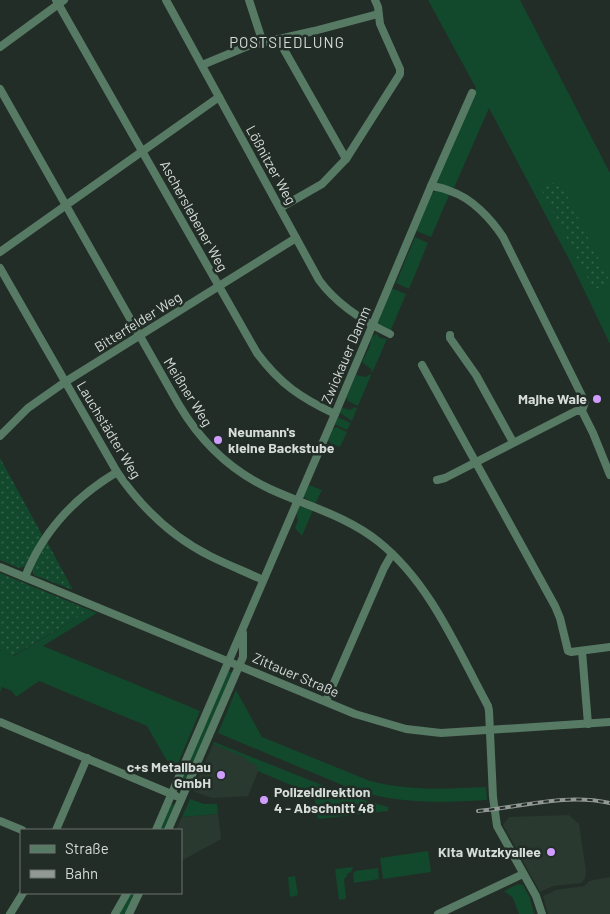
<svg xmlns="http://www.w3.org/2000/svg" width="610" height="914" font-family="Barlow,sans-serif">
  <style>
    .built { fill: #29392f }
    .green { fill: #12482c }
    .garden { fill: url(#garden-dots) }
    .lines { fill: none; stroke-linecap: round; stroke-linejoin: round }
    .minor { stroke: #577a64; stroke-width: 8 }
    .rail-casing { stroke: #929995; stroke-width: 4 }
    .rail { stroke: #232d27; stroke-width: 2; stroke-dasharray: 5.5; stroke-linecap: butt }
    .poi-dot { fill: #d09dff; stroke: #232d27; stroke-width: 2 }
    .labels { text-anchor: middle; stroke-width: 5; stroke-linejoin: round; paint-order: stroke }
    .street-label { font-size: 14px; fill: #d6dcd8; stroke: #232d27 }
    .poi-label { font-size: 14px; font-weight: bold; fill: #d6dcd8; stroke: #232d27; text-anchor: end }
    .neighbourhood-label { font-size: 15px; letter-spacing: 1px; fill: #d6dcd8; stroke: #232d27 }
  </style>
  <defs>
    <pattern id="garden-dots" width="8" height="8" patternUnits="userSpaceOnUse" patternTransform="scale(1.25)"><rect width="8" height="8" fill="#12482c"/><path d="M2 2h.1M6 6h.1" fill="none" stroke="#34624a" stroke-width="1.8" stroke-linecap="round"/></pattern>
  </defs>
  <rect width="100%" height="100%" fill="#232d27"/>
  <g class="built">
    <polygon points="214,742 262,762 248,796 212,798 193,791"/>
    <polygon points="218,814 221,839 181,861 181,830 176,830 182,817"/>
    <polygon points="569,815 579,824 586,872 585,878 581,883 553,886 540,892 503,825 509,817"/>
    <polygon points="610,877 610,914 548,914 543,896 556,890 585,886 589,881"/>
  </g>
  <g class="green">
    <polygon points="428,0 520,0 610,173 610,344 572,265 489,108 453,190 433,185 476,88"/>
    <polygon points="437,190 450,193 431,237 414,230 431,194"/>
    <polygon points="415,237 428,243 409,289 396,283"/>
    <polygon points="391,288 406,294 390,332 377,324"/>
    <polygon points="377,334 380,338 387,339 372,373 371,369 362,362 370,346 371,338 374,335"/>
    <polygon points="370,374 371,375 358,406 348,401 346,397 356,375 366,377"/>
    <polygon points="355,407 357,408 352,421 340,413 340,410 343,408 350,410"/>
    <polygon points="337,417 351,423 347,430 334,424"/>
    <polygon points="336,427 347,432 340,447 330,443 328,440 333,429"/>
    <polygon points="309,485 322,490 315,504 304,497 303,494"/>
    <polygon points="303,506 313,510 302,536 295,528 298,520 296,511 299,507"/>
    <polygon points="82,607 97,613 43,646 200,711 174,773 147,726 39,681 16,697 12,691 2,687 0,692 0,650 14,656 85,613"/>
    <polygon points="228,671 233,673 184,787 179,785"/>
    <path d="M 236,690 L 262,737 L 370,781 C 410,791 445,789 486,787 L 487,800 C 438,803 402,804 354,790 L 218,733 Z"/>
    <polygon points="214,742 347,795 388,807 388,811 318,819 314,795 258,771 258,766 247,761 246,758 213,744"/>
    <polygon points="190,799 204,804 217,804 218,814 182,817"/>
    <polygon points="171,803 176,806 166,830 159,830"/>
    <polygon points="428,851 431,872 383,879 380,858"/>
    <polygon points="353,867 351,872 347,874 347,877 344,879 346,899 339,900 335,869"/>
    <polygon points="378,868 379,879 354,883 353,873 356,871"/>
    <polygon points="295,876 298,895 290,897 288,877"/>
    <polygon points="518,884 523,885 530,898 534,914 519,914 513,898 504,891"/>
    <polygon points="130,893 137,893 125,914 119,914"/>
  </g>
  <g class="garden">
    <polygon points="559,180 610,282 594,290 541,189"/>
    <polygon points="0,458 42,535 25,566 19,568 0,560"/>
    <polygon points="47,542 73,590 34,575 32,569"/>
    <polygon points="0,573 82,607 85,613 13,656 0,650"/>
  </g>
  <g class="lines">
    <g class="minor">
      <path d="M 56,0 L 257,353 C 280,384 301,398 335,414"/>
      <path d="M 166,0 L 319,280 C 337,305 363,321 390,334"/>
      <polyline points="249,0 263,43"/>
      <polyline points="278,39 346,159"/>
      <polyline points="0,47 64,0"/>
      <polyline points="202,65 248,46 314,31 378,14"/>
      <path d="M 0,89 L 179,405 C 201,442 231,471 270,489 C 307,506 347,516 379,542 C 431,584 457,649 488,706 L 489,711 L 493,797 L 497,826 L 536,896 L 542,914"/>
      <path d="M 431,186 C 437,187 444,188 450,191 C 472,198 491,219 503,237 L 585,402 L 582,411 L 593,433 L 610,475"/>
      <polyline points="280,208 322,184 346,159 400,74 400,69 380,24 378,7 375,0"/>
      <polyline points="0,252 219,97"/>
      <path d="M 0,268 L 117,472 C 141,507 172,537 210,556 C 228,565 246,572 263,580"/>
      <polyline points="450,335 450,338 476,375 513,442"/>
      <polyline points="422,365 555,606 560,618 568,651 571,652 610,647"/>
      <polyline points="0,436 28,408 65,382 296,238"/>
      <polyline points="437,480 445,478 576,411 582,411"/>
      <polyline points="0,567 355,714 406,729 441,733 610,722"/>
      <path d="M 25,577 C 43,531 75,497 117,472"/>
      <polyline points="582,651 588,724"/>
      <polyline points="326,701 384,568 392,554"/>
      <polyline points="0,722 176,796"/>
      <polyline points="0,821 22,830"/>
      <polyline points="56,830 87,758"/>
      <polyline points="156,830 335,414 431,186 472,93"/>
      <polyline points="168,830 243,657 243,633"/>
      <polyline points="10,914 23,893"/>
      <polyline points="115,914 127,893"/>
      <polyline points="129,914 139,893"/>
      <polyline points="438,914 523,874"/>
    </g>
    <defs>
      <path id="rail" d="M 478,811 C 522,807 565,793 610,803"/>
    </defs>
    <use href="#rail" class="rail-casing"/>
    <use href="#rail" class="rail"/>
  </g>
  <g class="poi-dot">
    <circle cx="597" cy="399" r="5"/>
    <circle cx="218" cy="440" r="5"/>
    <circle cx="221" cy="775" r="5"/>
    <circle cx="264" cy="800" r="5"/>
    <circle cx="551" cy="852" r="5"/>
  </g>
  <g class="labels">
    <g class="street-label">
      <text transform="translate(271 165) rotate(61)" y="5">Lößnitzer Weg</text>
      <text transform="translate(194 216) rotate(61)" y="5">Ascherslebener Weg</text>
      <text transform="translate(138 322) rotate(-32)" y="5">Bitterfelder Weg</text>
      <text transform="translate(346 355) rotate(-67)" y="5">Zwickauer Damm</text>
      <text transform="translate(188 392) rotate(58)" y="5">Meißner Weg</text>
      <text transform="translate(109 430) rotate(59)" y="5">Lauchstädter Weg</text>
      <text transform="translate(296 675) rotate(23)" y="5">Zittauer Straße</text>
    </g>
    <g class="poi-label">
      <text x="587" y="404">Majhe Wale</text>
      <text x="228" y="437" text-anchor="start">Neumann's<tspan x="228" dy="16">kleine Backstube</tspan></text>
      <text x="211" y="772">c+s Metallbau<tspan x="211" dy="16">GmbH</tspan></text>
      <text x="274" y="797" text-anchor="start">Polizeidirektion<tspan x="274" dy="16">4 - Abschnitt 48</tspan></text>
      <text x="541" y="857">Kita Wutzkyallee</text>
    </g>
    <g class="neighbourhood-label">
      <text x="287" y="48">POSTSIEDLUNG</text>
    </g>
  </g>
  <rect x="20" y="829" width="162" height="65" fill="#232d27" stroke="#6b736e"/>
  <rect x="30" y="845" width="25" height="8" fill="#577a64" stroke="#6b736e"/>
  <text x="65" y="854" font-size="15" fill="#d6dcd8">Straße</text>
  <rect x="30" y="870" width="25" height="8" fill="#929995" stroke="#6b736e"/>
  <text x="65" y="879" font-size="15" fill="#d6dcd8">Bahn</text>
</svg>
